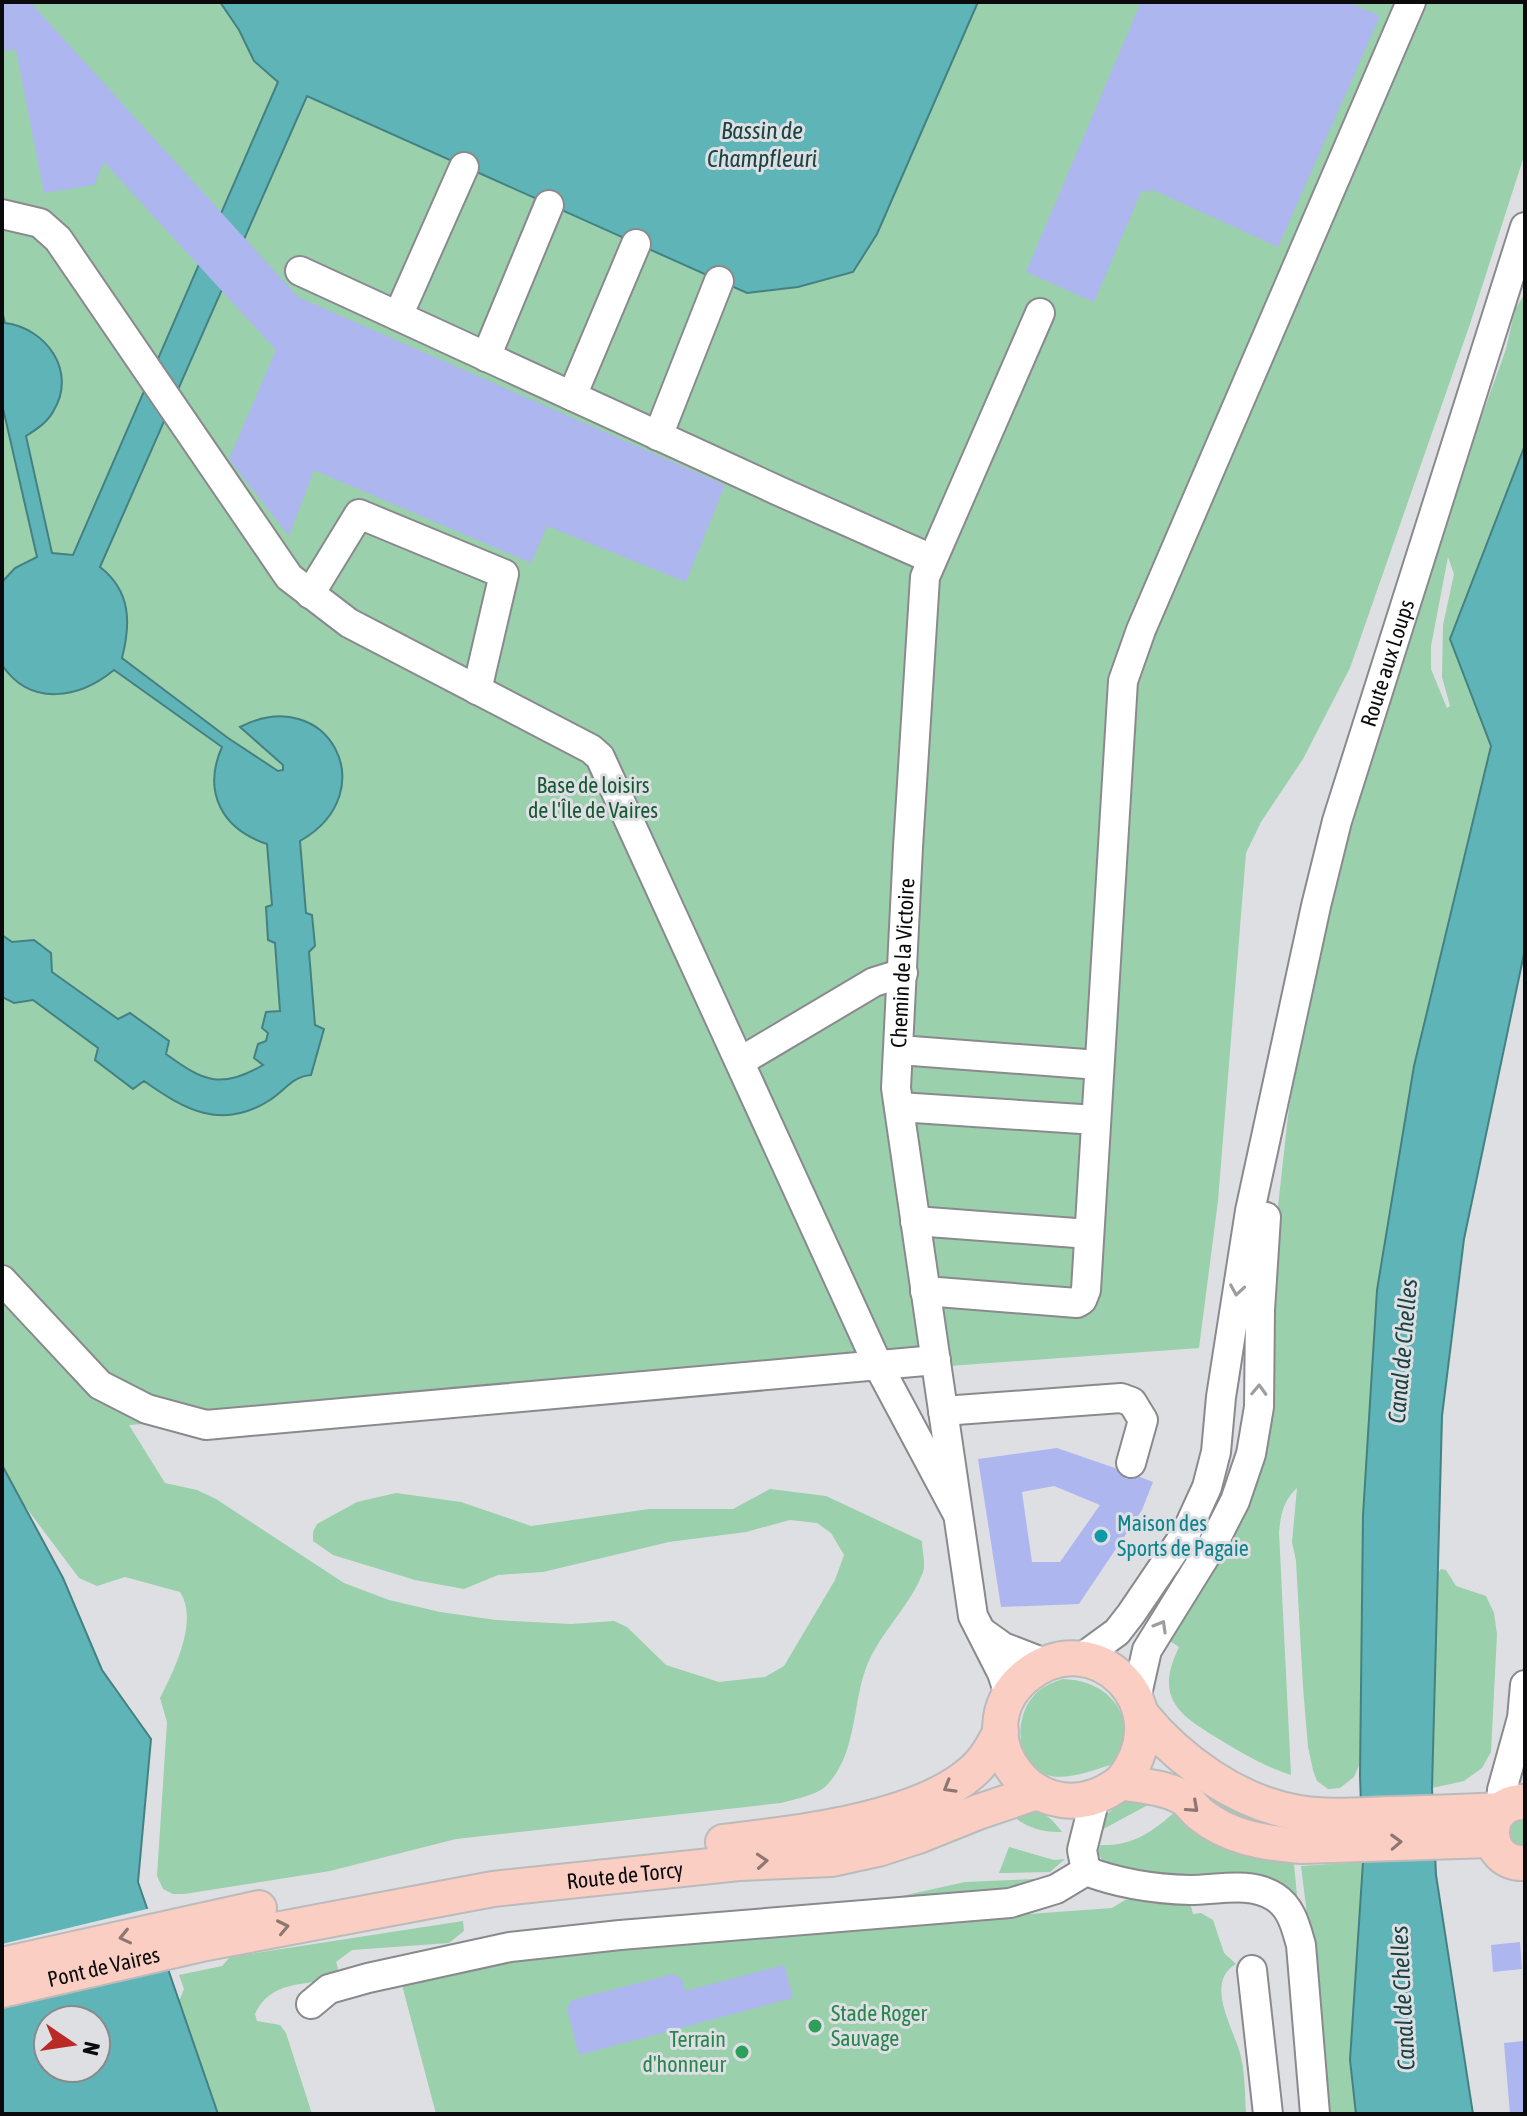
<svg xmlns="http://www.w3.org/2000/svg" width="1527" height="2116" font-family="'Asap Condensed',sans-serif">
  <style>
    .green { fill: #9ad0ac; fill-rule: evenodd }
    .water { fill: #5eb4b6; stroke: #458183; stroke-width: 2; fill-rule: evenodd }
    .pier { fill: #dedfe3 }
    .building { fill: #aeb6f0; fill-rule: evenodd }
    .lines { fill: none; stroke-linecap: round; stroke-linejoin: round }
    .minor-casing { stroke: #8a8a8e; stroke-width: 32 }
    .major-casing { stroke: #bbb; stroke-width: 38 }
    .minor { stroke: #fff; stroke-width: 28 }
    .major { stroke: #facec2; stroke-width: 34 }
    .oneway { stroke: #9d9d9e }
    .oneway2 { stroke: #8e7671 }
    .culture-dot { fill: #0f9aa8; stroke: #dedfe3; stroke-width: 3 }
    .leisure-dot { fill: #2e9e5b; stroke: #dedfe3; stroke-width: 3 }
    .labels { text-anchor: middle; stroke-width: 6; stroke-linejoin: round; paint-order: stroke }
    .street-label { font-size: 22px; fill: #0b0b0d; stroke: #dedfe3 }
    .park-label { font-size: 22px; fill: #165a35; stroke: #dedfe3 }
    .culture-label { font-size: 22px; fill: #0d838f; stroke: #dedfe3; text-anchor: start }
    .leisure-label { font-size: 22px; fill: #27864d; stroke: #dedfe3; text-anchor: start }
    .water-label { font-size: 24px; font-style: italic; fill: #1a4344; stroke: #dedfe3 }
  </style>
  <rect width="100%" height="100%" fill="#dedfe3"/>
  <g class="green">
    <path d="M 2,2 L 1525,2 L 1525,153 L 1470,324 L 1350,668 L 1303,759 L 1261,822 L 1246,853 L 1218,1201 L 1199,1348 L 129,1425 L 165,1483 L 197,1490 L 216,1499 L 344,1583 L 389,1600 L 440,1612 L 496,1620 L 571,1624 L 614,1621 L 627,1627 L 666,1665 L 719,1682 L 765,1677 L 784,1666 L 835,1580 L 844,1555 L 831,1533 L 817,1523 L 790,1520 L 746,1532 L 669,1542 L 543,1572 L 498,1575 L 464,1589 L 415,1580 L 333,1555 L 313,1541 L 313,1532 L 317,1524 L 357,1502 L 396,1493 L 461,1502 L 531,1526 L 649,1509 L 733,1509 L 770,1489 L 826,1496 L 922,1541 C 922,1551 926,1564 923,1572 C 910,1607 879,1633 866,1668 C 852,1706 857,1753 827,1785 C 818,1795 795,1799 781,1803 L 456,1839 L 330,1871 L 184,1894 L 173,1894 L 163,1889 L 157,1876 L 167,1722 L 160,1698 C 174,1670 199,1621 180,1592 L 125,1577 L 97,1586 L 79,1578 L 25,1506 L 2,1465 Z"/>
    <path d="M 1525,294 L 1525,445 L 1450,639 L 1491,746 L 1414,1066 L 1377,1290 L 1363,1515 L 1360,1763 L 1354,1777 L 1340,1788 L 1328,1789 L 1317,1781 L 1313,1770 L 1308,1747 L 1303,1687 L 1296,1561 L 1292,1542 L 1297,1488 C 1283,1501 1281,1514 1279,1532 L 1291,1775 C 1266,1767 1245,1755 1222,1741 C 1181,1716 1153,1700 1179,1647 L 1164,1637 L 1236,1525 L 1268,1297 L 1289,1107 L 1301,1042 L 1342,859 L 1441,529 L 1506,349 L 1515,309 ZM 1448,557 L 1454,574 L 1443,625 L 1442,677 L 1450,706 L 1447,708 L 1431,669 L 1431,646 Z"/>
    <polygon points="1441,1569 1446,1570 1456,1586 1486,1596 1494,1613 1497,1634 1491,1752 1482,1768 1464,1781 1432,1788 1438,1573"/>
    <path d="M 1063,1679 C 1112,1680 1144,1723 1110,1765 C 1091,1771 1064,1782 1044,1774 C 1015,1763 1015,1718 1032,1698 C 1040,1687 1051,1683 1063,1679 Z"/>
    <polygon points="1201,1789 1339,1838 1244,1821 1216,1803"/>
    <polygon points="1128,1797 1159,1799 1096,1833 1106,1815"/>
    <path d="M 1029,1810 C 1045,1811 1053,1820 1062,1832 C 1043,1833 1023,1827 1010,1813 Z"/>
    <path d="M 1177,1810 L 1286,1852 L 1288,1863 L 1294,1864 L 1298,1906 L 1207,1881 L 1107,1869 L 1098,1853 L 1100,1845 C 1134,1846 1152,1832 1177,1810 Z"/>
    <polygon points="1518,1820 1525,1820 1525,1849 1512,1846 1507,1830"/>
    <polygon points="1009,1847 1054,1860 1065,1859 1050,1872 999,1873"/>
    <polygon points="1363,1862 1350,2060 1356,2114 1327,2114 1321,2027 1301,1866"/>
    <polygon points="1059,1878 1047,1885 852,1907 965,1882"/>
    <path d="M 1147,1896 L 1190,1902 L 1193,1914 L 1201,1913 L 1213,1920 L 1224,1953 L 1236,1964 C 1203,1983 1235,2030 1241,2057 C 1245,2075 1245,2095 1246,2114 L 436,2114 L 402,1985 L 409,1980 L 516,1957 L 715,1937 L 1112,1908 L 1125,1900 Z"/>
    <path d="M 463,1921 L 464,1931 L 449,1943 L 352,1950 L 336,1962 L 338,1968 L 335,1979 C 303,1985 270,1981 255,2014 L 257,2021 L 280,2025 L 286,2033 L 312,2114 L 217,2114 L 179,2001 L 184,1989 L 179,1975 L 222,1966 L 230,1957 Z"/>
  </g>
  <g class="water">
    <path d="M 220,2 L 978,2 L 877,234 L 853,272 L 798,287 L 747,293 L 307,96 L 100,567 C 131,591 131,623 122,658 L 228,738 L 278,771 L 283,770 L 283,765 L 240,727 C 328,682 386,792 300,841 L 306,913 L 312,915 L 315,946 L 309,952 L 315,1025 L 324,1029 L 311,1075 C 291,1077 287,1089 270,1100 C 222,1131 185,1110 144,1081 L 133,1089 L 95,1060 L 98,1048 L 33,1000 L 14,1003 L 2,997 L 2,935 L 12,942 L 34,940 L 51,953 L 52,972 L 118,1019 L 130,1013 L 169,1041 L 166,1054 C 203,1081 221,1090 263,1065 L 254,1058 L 258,1044 L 266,1041 L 268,1033 L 262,1028 L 266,1012 L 280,1011 L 275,943 L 268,940 L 266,907 L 272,905 L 267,844 C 222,829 202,792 222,747 L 114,670 C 80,698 31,708 2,665 L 2,582 L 15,568 L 37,557 L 2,404 L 2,311 L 5,323 C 46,328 77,371 54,410 C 48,422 37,429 26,436 L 52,553 L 73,555 L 278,82 L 254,61 L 239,30 Z"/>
    <polygon points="1525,445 1525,949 1464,1239 1442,1416 1432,1788 1436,1875 1473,2114 1356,2114 1350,2060 1363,1862 1360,1776 1363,1515 1377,1290 1414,1066 1491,746 1450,639"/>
    <path d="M 2,1465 L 63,1578 L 102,1670 L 151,1739 L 138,1882 L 218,2114 L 2,2114 ZM 48,2020 L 96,2020 L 96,2068 L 48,2068 Z"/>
  </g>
  <polygon class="pier" points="151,1908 160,1935 2,1973 2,1944"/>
  <g class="building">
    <polygon points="2,2 30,2 298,297 725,485 686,582 547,526 531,563 314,470 289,536 229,459 276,350 104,162 94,185 44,193 16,50 2,51"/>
    <polygon points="1141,2 1348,2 1380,16 1278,247 1151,189 1149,193 1142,190 1094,302 1026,272"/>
    <path d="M 1057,1448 L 1115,1468 L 1126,1479 L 1140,1477 L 1153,1482 L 1142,1510 L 1079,1604 L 1001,1607 L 978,1459 ZM 1054,1486 L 1100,1505 L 1060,1562 L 1032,1562 L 1022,1492 Z"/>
    <polygon points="1520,1942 1522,1969 1493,1972 1491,1945"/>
    <polygon points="784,1965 793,1998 579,2055 567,2009 572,2000 673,1974 682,1979 685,1991"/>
    <polygon points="1523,2041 1525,2114 1510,2114 1504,2043"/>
  </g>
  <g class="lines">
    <defs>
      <g id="minor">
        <polyline points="2,214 40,223 58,239 289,577 349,623 591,749 600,757 878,1365 957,1513"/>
        <polyline points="300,271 781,492 932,559"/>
        <polyline points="398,316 464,167"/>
        <polyline points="486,357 549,205"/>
        <polyline points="572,396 636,244"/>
        <polyline points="658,436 719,281"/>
        <polyline points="310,594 359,514 504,574 477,690"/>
        <polyline points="899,1050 1099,1065"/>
        <polyline points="741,1061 874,982 903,973"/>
        <polyline points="899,1107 1096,1120"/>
        <polyline points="915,1221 1089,1234"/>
        <polyline points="2,1280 100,1385 147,1409 206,1425 936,1360"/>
        <polyline points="925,1291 1077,1303 1082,1300 1086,1290 1123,681 1141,630 1411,2"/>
        <polyline points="943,1411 1121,1398 1132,1402 1143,1420 1131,1463"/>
        <polyline points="982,1632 1003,1647 1047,1664"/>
        <path id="s1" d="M 1080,1659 L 1117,1632 L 1131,1614 L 1186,1533 L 1207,1487 L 1216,1452 L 1221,1397 L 1250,1211 L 1316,906 L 1337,821 L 1525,227"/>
        <path id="s2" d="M 1010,1697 L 1002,1673 L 973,1616 L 896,1088 L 908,847 L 925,577 L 1040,313"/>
        <polyline points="1136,1699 1147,1650 1214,1542 1235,1501 1251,1454 1259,1407 1260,1310 1266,1217"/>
        <polyline points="1501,1810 1502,1790 1522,1718 1525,1685"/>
        <polyline points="1086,1871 1082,1850 1095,1798"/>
        <polyline points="1252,1970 1268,2114"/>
        <path d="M 311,2004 L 329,1989 L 368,1978 L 510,1947 L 620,1935 L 1010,1903 L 1056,1889 L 1086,1871 C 1120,1884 1153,1889 1190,1890 C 1218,1890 1250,1881 1275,1897 C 1292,1908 1296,1928 1301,1945 L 1315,2114"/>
      </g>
      <g id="major">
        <path d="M 1141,1714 C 1179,1761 1238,1803 1299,1813 C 1329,1818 1360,1815 1391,1814 C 1427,1813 1464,1812 1501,1810"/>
        <path d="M 1121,1782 C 1183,1708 1095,1620 1026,1676 C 957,1733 1039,1845 1121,1782 C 1141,1786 1164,1787 1182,1797 C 1189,1801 1194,1809 1200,1814 C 1229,1838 1265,1843 1301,1846 L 1491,1840"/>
        <path d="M 1525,1802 C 1481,1800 1481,1865 1525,1863"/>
        <path d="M 723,1842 C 793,1834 918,1820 972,1772 C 985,1761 993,1746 1001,1731"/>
        <polyline points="2,1965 259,1908"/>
        <path id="s3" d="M 2,1990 L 206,1943 L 493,1889 L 739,1863 L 832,1859 L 878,1849 L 918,1836 L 978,1812 L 1037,1792"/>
      </g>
    </defs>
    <use href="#minor" class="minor-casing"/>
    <use href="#major" class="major-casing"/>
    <use href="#minor" class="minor"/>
    <use href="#major" class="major"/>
  </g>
  <defs><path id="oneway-chevron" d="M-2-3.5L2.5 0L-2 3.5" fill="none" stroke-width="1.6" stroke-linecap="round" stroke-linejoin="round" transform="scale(2)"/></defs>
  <g class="oneway">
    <use href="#oneway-chevron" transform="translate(1237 1290) rotate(99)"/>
    <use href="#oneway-chevron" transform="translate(1259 1390) rotate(-88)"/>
    <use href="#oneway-chevron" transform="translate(1161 1626) rotate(-60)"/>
  </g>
  <g class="oneway2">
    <use href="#oneway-chevron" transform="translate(949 1787) rotate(150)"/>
    <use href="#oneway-chevron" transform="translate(1193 1807) rotate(42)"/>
    <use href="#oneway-chevron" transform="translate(1396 1842) rotate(-2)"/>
    <use href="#oneway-chevron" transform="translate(762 1861) rotate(-4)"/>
    <use href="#oneway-chevron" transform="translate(283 1927) rotate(-12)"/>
    <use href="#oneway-chevron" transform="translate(125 1937) rotate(167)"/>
  </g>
  <circle class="culture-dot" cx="1101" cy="1536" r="8"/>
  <g class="leisure-dot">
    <circle cx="815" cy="2026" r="8"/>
    <circle cx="742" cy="2052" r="8"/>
  </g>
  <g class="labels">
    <g class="street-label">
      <text dy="8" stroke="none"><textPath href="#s1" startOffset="1062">Route aux Loups</textPath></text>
      <text dy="8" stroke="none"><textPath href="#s2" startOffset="748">Chemin de la Victoire</textPath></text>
      <text dy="8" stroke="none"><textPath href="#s3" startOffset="634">Route de Torcy</textPath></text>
      <text dy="8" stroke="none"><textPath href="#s3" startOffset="104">Pont de Vaires</textPath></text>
    </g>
    <g class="park-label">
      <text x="593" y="793">Base de loisirs<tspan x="593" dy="25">de l'Île de Vaires</tspan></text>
    </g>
    <g class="culture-label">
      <text x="1117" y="1531">Maison des<tspan x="1117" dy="25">Sports de Pagaie</tspan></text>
    </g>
    <g class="leisure-label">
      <text x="831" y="2021">Stade Roger<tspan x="831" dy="25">Sauvage</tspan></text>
      <text x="726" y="2047" text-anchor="end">Terrain<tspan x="726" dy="25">d'honneur</tspan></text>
    </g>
    <g class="water-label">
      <text x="762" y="139">Bassin de<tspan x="762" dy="28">Champfleuri</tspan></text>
      <text transform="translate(1403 1351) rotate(-85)" y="8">Canal de Chelles</text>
      <text transform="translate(1403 1998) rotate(-93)" y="8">Canal de Chelles</text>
    </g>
  </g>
  <rect width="1527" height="2116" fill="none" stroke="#0b0b0d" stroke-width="8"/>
  <g transform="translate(72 2044) rotate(103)"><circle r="38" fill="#dedfe3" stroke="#8a8a8d" stroke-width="2"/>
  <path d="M0-6L14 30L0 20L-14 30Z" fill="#b92a27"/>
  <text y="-12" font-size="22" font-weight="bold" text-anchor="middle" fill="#0b0b0d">N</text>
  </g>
</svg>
